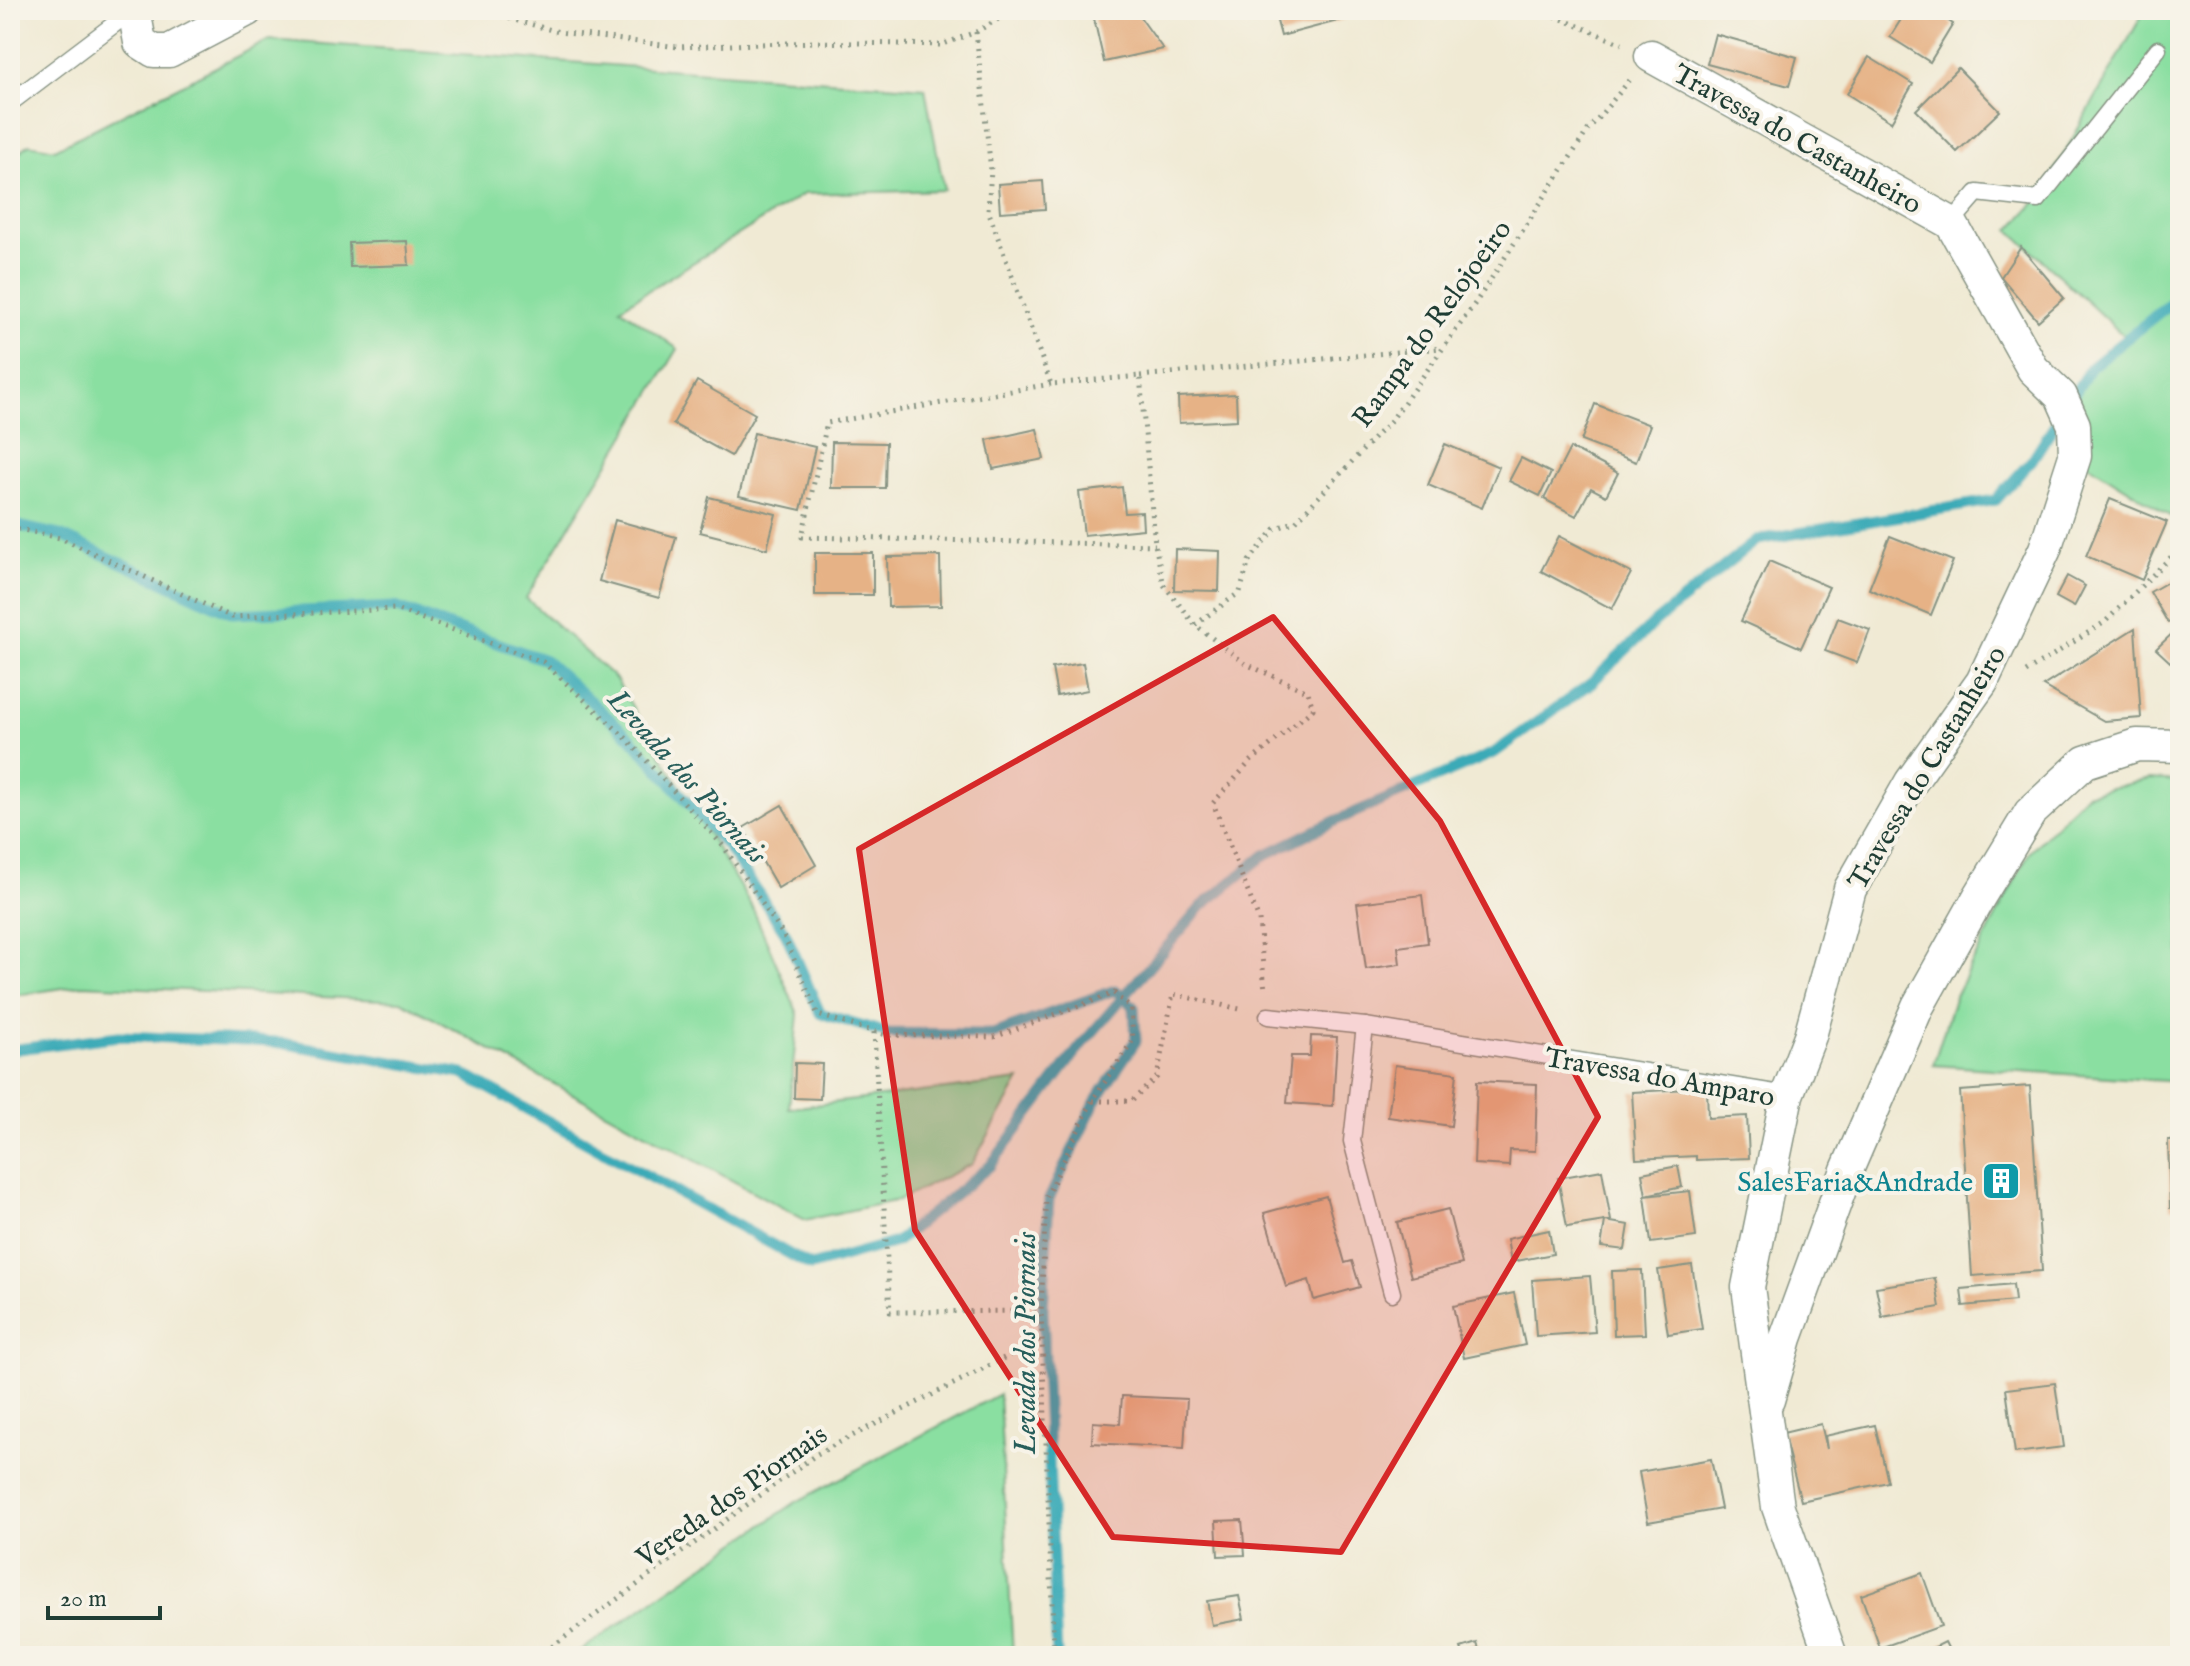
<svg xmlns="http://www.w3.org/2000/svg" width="2190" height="1666" font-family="'IM FELL English',serif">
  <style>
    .green { fill: #8adfa1; stroke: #548e6a; stroke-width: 2 }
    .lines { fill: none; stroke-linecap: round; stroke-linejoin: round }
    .stream { stroke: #3aaab7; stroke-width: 11 }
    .building { fill: #e6b286 }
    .lane-casing { stroke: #889484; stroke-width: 19 }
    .street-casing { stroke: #889484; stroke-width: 35 }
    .path { stroke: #889484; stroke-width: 5; stroke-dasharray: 2 6; stroke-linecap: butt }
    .lane { stroke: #fff; stroke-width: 16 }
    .street { stroke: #fff; stroke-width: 32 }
    .marked { fill: #d62828; fill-opacity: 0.2; stroke: #d62828; stroke-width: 6; stroke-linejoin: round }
    .labels { text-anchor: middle; stroke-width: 8; stroke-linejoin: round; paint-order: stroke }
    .street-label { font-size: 28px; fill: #1f3d34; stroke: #f7f3e8 }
    .culture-label { font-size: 28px; fill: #0d838f; stroke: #f7f3e8; text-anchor: end }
    .water-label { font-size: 30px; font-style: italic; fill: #275e5b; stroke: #f7f3e8 }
  </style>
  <rect width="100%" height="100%" fill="#f7f3e8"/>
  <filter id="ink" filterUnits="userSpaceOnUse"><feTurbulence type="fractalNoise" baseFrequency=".0125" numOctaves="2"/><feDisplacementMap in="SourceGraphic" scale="16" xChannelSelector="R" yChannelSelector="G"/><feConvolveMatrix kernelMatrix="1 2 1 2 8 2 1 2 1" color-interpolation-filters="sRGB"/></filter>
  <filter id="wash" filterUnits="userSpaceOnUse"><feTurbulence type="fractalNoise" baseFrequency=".006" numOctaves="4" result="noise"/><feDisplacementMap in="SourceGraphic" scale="32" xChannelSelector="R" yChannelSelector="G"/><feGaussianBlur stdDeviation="1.8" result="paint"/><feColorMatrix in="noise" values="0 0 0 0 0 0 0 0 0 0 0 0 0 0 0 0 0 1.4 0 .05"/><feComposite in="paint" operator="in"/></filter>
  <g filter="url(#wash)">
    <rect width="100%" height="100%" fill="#f0ead4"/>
    <g class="green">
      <polygon points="2145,10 2180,10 2180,522 2075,456 2056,422 2091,367 2125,337 2010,230 2038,200"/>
      <polygon points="269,40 925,88 944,190 804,194 620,308 678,349 526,598 615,678 752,907 798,1014 789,1108 1020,1080 972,1164 899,1200 805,1220 401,1001 83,985 10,996 10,160 29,144 55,149"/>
      <polygon points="2149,779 2180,781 2180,1082 1933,1065 1955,996 2029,853 2086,794"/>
      <polygon points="999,1394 1013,1656 573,1656 796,1502"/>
    </g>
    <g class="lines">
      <g class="stream">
        <polyline points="10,524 60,535 233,614 395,607 545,660 630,737 726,845 786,934 820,1013 887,1033 993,1034 1115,990 1134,1007 1136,1041 1095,1102 1049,1199 1043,1311 1057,1656"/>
        <polyline points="10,1050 119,1036 275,1042 463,1074 811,1266 896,1242 990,1166 1079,1048 1202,906 1265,855 1337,820 1494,753 1590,684 1654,623 1757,540 1996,500 2032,460 2091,367 2180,296"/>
      </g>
    </g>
    <g id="blocks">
      <g class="building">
        <polygon points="1092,10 1135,10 1163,49 1104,62"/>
        <polygon points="1274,10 1342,10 1345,19 1281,36"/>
        <polygon points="1907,10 1932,10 1953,24 1930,62 1890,37"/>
        <polygon points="1715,34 1797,57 1789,86 1707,64"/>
        <polygon points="1869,57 1913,84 1891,122 1847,94"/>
        <polygon points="1958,68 2000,111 1957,152 1916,110"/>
        <polygon points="1043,181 1045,209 1000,212 998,184"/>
        <polygon points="407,241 409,265 350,267 349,243"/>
        <polygon points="2021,247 2064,298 2038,321 2001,277"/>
        <polygon points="697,381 755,414 731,456 673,424"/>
        <polygon points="1236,394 1237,420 1179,423 1178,397"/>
        <polygon points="1595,404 1650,425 1636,462 1581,441"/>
        <polygon points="1037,429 1044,459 993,469 987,440"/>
        <polygon points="754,433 815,447 801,510 739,496"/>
        <polygon points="832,442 886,443 885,488 831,488"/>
        <polygon points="1445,444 1499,467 1482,508 1428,485"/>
        <polygon points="1570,448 1618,473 1606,496 1591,488 1576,516 1544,499"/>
        <polygon points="1521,458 1551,473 1540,496 1509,481"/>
        <polygon points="1122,487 1125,513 1142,512 1143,529 1084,535 1079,492"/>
        <polygon points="709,497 776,514 767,549 700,532"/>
        <polygon points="2110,499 2167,522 2142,580 2086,556"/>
        <polygon points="615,520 676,537 659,598 599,581"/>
        <polygon points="1559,536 1631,573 1612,609 1541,571"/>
        <polygon points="1890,536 1953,561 1931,615 1869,589"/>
        <polygon points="1175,549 1220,551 1219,591 1174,590"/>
        <rect x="815" y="553" width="58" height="42"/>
        <polygon points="940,556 941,606 888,607 887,557"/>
        <polygon points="1769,561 1829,587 1801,648 1741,621"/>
        <polygon points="2180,575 2180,616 2168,623 2150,592"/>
        <polygon points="2067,576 2085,586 2074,607 2056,597"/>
        <polygon points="1838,618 1870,630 1857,663 1825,651"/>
        <polygon points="2180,626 2180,653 2170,662 2156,649"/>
        <polygon points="2135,628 2141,718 2104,721 2043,686"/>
        <polygon points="1083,663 1088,690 1057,696 1052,668"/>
        <polygon points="782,805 816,865 778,888 743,828"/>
        <polygon points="1422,895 1428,943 1398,947 1400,964 1366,969 1357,903"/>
        <polygon points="1311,1036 1337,1037 1333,1106 1287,1103 1291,1056 1310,1056"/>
        <polygon points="795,1063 822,1064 820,1099 794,1098"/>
        <polygon points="1395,1065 1457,1073 1451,1126 1388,1117"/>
        <polygon points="1477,1081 1537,1084 1535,1151 1510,1150 1509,1166 1474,1164"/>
        <polygon points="2030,1086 2042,1271 1972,1276 1960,1091"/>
        <polygon points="1707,1088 1708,1118 1747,1116 1749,1158 1696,1160 1696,1156 1636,1159 1632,1092"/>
        <polygon points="2168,1140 2180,1140 2180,1207 2170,1208"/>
        <polygon points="1678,1166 1682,1187 1646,1195 1642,1173"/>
        <polygon points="1602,1170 1611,1221 1605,1221 1629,1225 1625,1250 1601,1247 1605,1221 1567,1227 1558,1178"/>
        <polygon points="1690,1191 1696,1237 1651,1243 1645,1196"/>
        <polygon points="1326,1196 1345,1263 1352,1261 1360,1287 1314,1300 1309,1280 1286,1287 1264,1213"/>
        <polygon points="1448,1209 1462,1264 1411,1277 1397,1222"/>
        <polygon points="1549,1230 1553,1254 1511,1262 1507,1239"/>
        <polygon points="1692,1265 1702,1329 1668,1334 1658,1270"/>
        <polygon points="1642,1270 1645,1334 1614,1335 1612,1271"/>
        <polygon points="1590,1276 1595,1332 1536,1336 1532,1280"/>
        <polygon points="1935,1278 1940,1307 1882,1317 1876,1287"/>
        <polygon points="2013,1284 2015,1301 1963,1306 1961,1289"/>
        <polygon points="1514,1293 1525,1345 1464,1358 1453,1306"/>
        <polygon points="2055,1383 2064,1447 2015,1453 2006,1389"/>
        <polygon points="1122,1396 1187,1399 1184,1448 1092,1443 1093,1422 1120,1424"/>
        <polygon points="1821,1424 1827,1449 1825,1436 1875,1425 1888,1482 1801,1501 1783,1433"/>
        <polygon points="1711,1459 1721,1509 1648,1522 1639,1472"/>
        <polygon points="1242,1520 1245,1555 1218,1556 1216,1521"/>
        <polygon points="1922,1573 1941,1626 1880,1648 1861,1595"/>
        <polygon points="1239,1596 1244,1619 1212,1625 1207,1601"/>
        <polygon points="1945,1642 1952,1656 1917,1656"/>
        <polygon points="1477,1643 1481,1656 1464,1656 1461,1648"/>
      </g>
    </g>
  </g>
  <g filter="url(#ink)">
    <use href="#blocks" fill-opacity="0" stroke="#889484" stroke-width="2"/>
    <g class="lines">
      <defs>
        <g id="lane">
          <polyline points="10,103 133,10"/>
          <polyline points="1951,223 1977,193 2038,200 2158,49"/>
          <polyline points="1268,1016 1365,1026 1787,1095"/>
          <polyline points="1365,1026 1352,1141 1392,1293"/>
        </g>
        <g id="street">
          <polyline points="134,10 140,42 154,51 169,51 247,10"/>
          <polyline points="1651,56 1951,223 2033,369 2061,396 2074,425 2075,456 2045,549 1982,682 1911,782 1850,889 1810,1036 1787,1095 1748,1287 1778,1507 1831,1656"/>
          <polyline points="1768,1400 1786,1338 1847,1170 1918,1006 1979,897 2030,813 2085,762 2137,745 2180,746"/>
        </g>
      </defs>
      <use href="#lane" class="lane-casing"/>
      <use href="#street" class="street-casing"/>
      <g class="path">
        <polyline points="478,10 559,32 678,47 815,42 941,45 976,32 1014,10"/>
        <polyline points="1540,10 1622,44"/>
        <polyline points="976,32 991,171 988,210 1051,384 1140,376 1155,545 1164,585 1195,625 1246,664 1308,692 1313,709 1250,762 1213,803 1259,920 1265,991"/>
        <polyline points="1140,376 1441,348"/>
        <polyline points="1051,384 827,423 802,537 1155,545"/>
        <polyline points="10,527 60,538 232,617 395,609 543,662 627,739 724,847 784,936 818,1015 886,1035 994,1037 1114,993 1131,1009 1133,1040 1092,1101 1046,1198 1041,1311 1054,1656"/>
        <polyline points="1195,625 1240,592 1249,561 1275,529 1296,521 1393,418 1476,302 1588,130 1630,80"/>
        <polyline points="2026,672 2105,622 2180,548"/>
        <polyline points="874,1032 890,1312 1041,1311"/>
        <polyline points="1093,1101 1132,1101 1157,1077 1173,994 1244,1010"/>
        <polyline points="539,1656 817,1454 1041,1339"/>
      </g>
      <use href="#lane" class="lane"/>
      <use href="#street" class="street"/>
    </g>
  </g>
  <path class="marked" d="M 1273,617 L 1440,821 L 1598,1117 L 1341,1552 L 1113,1537 L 915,1230 L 859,849 Z"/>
  <defs>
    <symbol id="building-square" viewBox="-11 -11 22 22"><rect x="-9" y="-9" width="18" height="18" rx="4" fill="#0f9aa8" stroke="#f7f3e8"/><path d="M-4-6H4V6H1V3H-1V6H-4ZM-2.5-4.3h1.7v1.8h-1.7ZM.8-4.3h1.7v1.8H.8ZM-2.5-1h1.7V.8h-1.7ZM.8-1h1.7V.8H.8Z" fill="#fff"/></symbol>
  </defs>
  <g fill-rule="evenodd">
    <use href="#building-square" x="1979" y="1159" width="44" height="44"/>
  </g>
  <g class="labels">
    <g class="street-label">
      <text transform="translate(1798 138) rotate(29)" y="10">Travessa do Castanheiro</text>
      <text transform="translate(1431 323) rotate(-54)" y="10">Rampa do Relojoeiro</text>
      <text transform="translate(1926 767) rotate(-59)" y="10">Travessa do Castanheiro</text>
      <text transform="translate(1660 1076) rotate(10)" y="10">Travessa do Amparo</text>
      <text transform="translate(731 1495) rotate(-35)" y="10">Vereda dos Piornais</text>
    </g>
    <g class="culture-label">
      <text x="1973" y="1191">SalesFaria&amp;Andrade</text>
    </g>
    <g class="water-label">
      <text transform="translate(688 776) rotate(48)" y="10">Levada dos Piornais</text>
      <text transform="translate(1025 1343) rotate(-90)" y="10">Levada dos Piornais</text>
    </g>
  </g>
  <rect width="2190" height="1666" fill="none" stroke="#f7f3e8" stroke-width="40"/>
  <path d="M48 1606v12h112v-12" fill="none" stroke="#1f3d34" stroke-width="4"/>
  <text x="60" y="1606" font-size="24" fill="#1f3d34" stroke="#f7f3e8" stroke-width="6" paint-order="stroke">20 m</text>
</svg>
